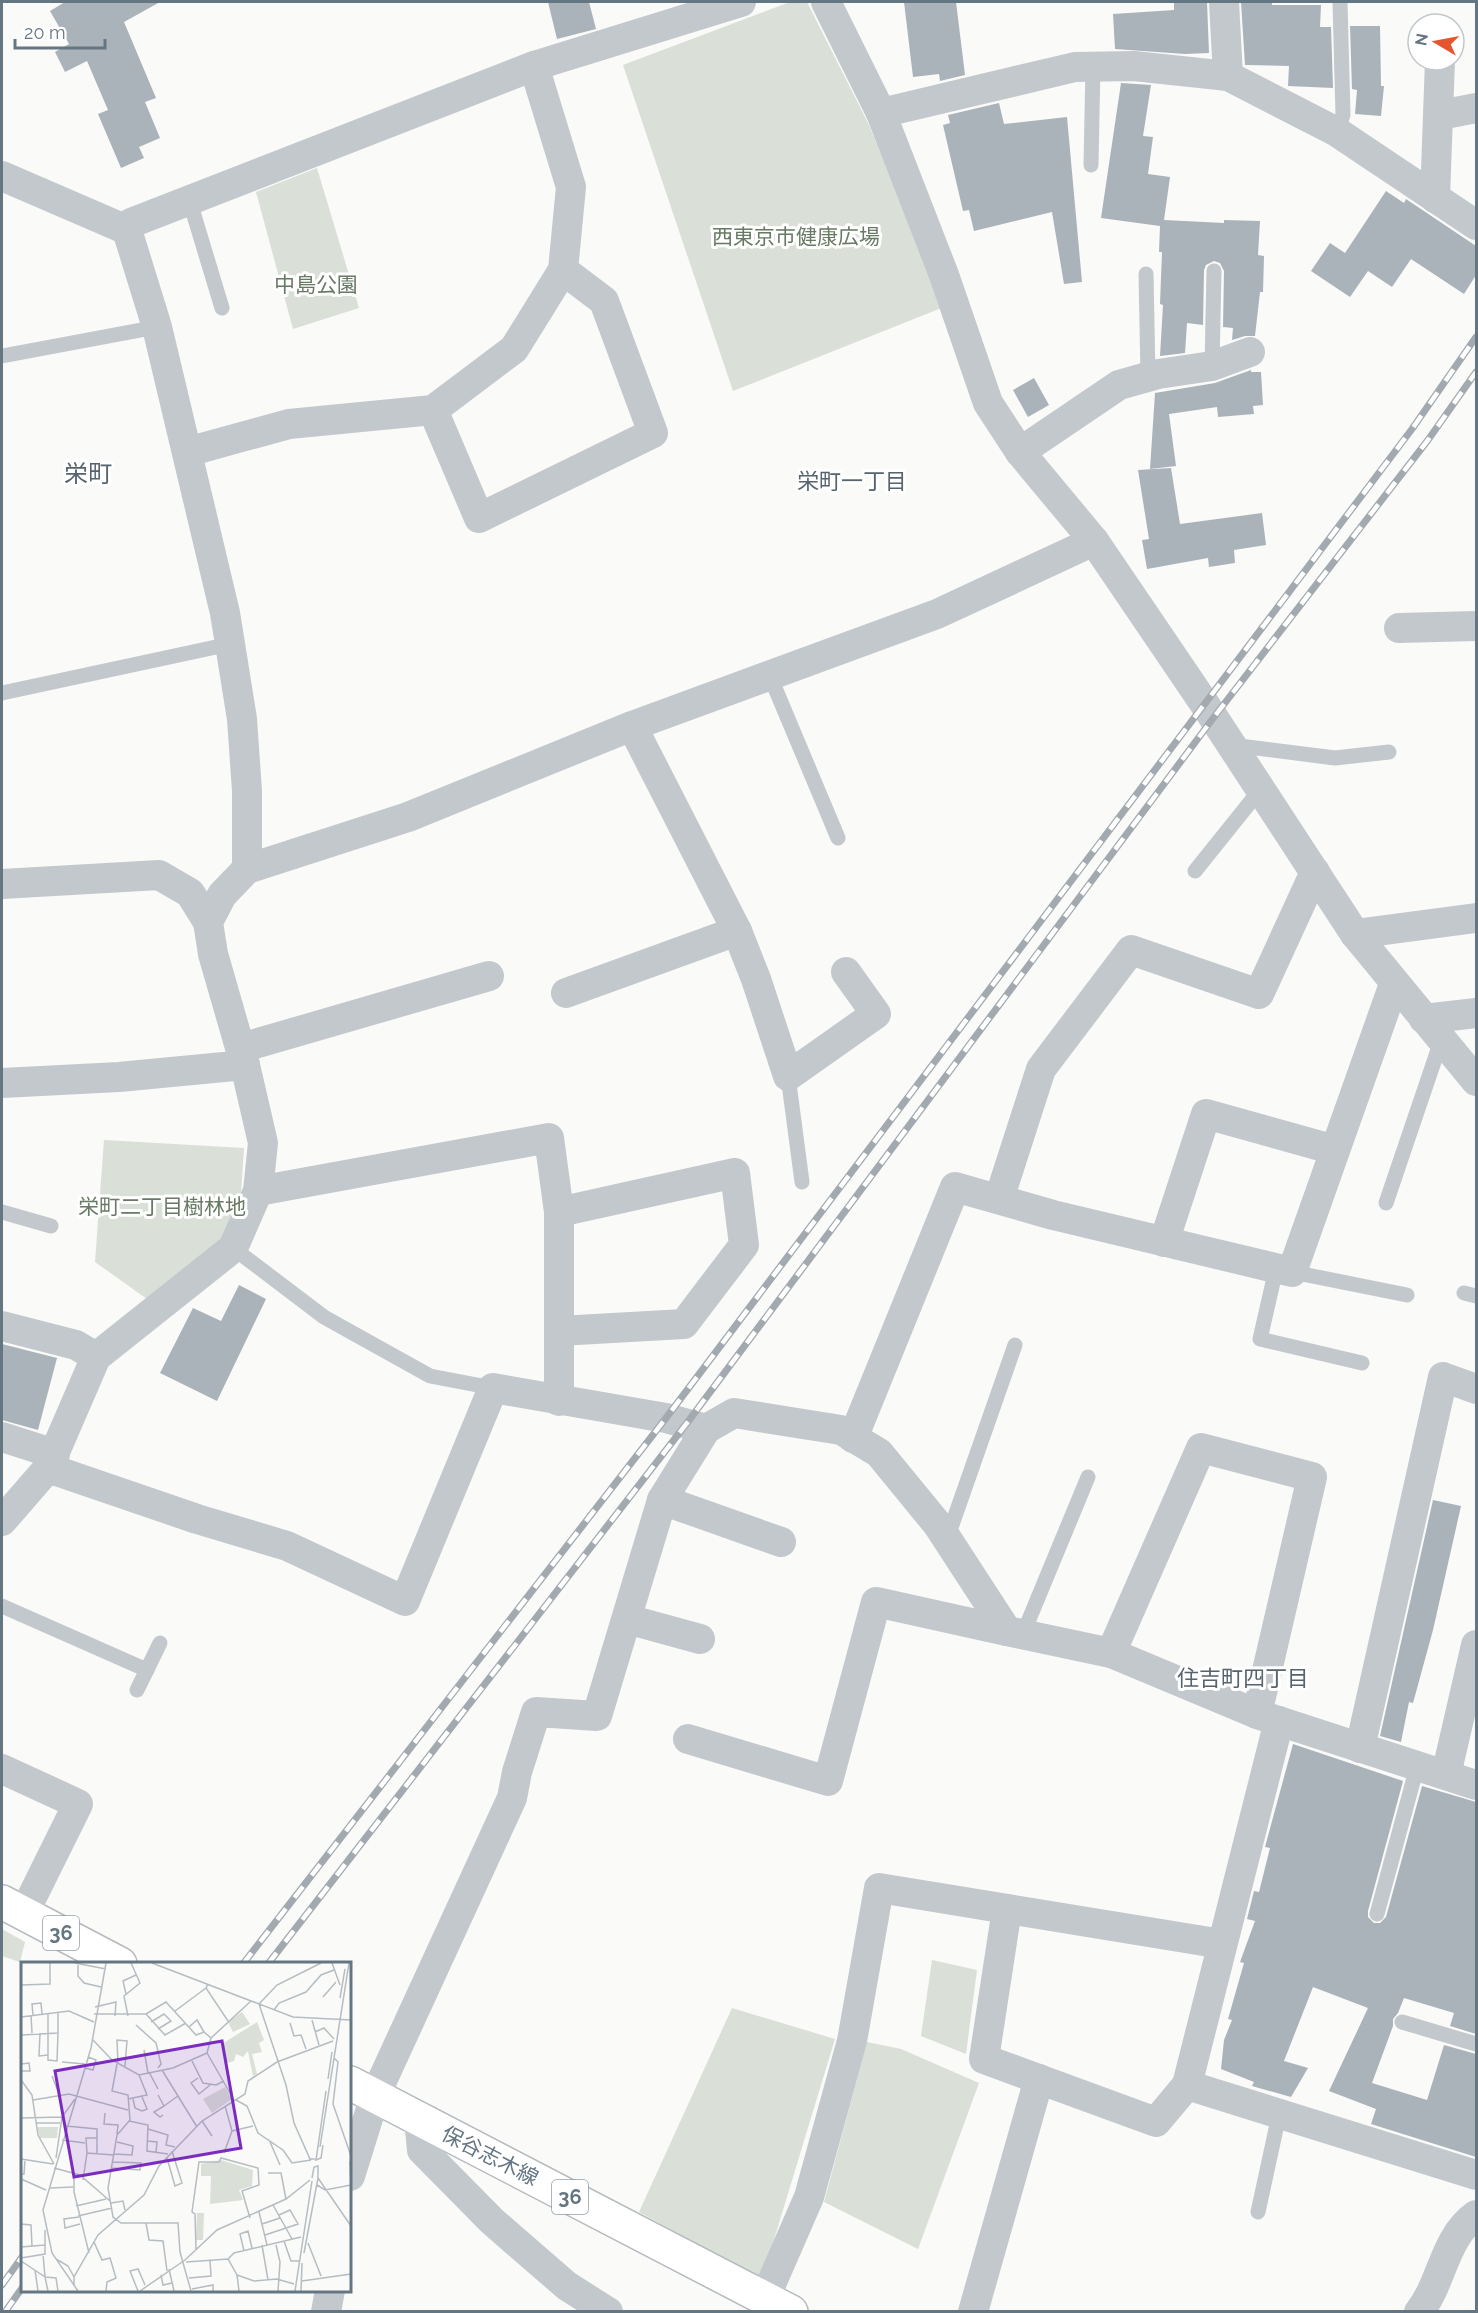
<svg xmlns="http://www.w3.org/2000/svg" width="1478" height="2313" font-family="Raleway,'Noto Sans JP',sans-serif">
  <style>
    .green { fill: #dadfd7 }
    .building { fill: #aab3b9 }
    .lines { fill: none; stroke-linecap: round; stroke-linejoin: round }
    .primary-casing { stroke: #b5babe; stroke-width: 36 }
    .service { stroke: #c3c8cc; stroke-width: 15 }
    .minor { stroke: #c3c8cc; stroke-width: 30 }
    .primary { stroke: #fff; stroke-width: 33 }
    .rail-casing { stroke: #a2aab0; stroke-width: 7 }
    .rail { stroke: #fff; stroke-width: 4.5; stroke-dasharray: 14; stroke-linecap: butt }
    .labels { text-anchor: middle; stroke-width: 6; stroke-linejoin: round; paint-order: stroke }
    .shield { fill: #fff; stroke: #939fa8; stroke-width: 1.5 }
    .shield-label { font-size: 20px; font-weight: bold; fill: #657683 }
    .park-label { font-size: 21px; fill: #687a64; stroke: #fff }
    .street-label { font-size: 21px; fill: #657683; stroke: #fff }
    .neighbourhood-label { font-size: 22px; fill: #57646e; stroke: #fff }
    .quarter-label { font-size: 24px; fill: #57646e; stroke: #fff }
    .inset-road { fill: none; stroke: #b5bdc2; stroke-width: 1.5 }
    .view { fill: #7b2cbf; fill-opacity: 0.15; stroke: #7b2cbf; stroke-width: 3 }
    .inset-edge { fill: none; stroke: #657683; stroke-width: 3 }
  </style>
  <rect width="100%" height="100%" fill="#fafaf8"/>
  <g class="green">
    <polygon points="790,2 807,2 869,125 944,307 733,391 623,65"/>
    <polygon points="317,168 359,308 293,329 256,192"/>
    <polygon points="104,1140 244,1148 241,1194 224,1238 147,1299 95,1262"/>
    <polygon points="2,1929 25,1942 20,1962 2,1956"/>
    <polygon points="932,1960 977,1970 966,2054 921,2036"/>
    <polygon points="732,2008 835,2039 762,2279 639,2212"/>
    <polygon points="867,2042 901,2049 979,2083 918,2249 824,2202"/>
  </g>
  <g class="building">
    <polygon points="65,2 160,2 124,22 156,98 145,102 160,138 139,147 144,158 121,168 98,114 108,110 87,61 65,72 55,52 69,44 50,11"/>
    <polygon points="548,2 589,2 596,29 557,39"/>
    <polygon points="904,2 956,2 965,75 940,81 939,74 913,77"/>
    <polygon points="1174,2 1207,2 1209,53 1185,54 1115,49 1113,14 1174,10"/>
    <polygon points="1241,2 1272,2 1272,5 1321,5 1320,27 1331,27 1333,88 1288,86 1289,66 1245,65"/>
    <polygon points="1350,26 1380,26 1381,86 1384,86 1381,116 1355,114 1357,90 1352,89"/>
    <polygon points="1121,83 1151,85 1143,136 1153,137 1148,174 1170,177 1164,220 1224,223 1224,220 1260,221 1258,255 1264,256 1263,292 1260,292 1255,336 1245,336 1232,340 1233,328 1223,327 1224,271 1220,263 1214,261 1206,265 1204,270 1203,325 1187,323 1185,353 1160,356 1163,305 1160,304 1162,252 1159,252 1160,226 1101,218"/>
    <polygon points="999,103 1004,124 1067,117 1082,282 1064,284 1052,212 974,231 969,210 963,211 943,125 950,123 948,115"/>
    <polygon points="1386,191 1404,203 1406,199 1476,246 1476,275 1464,294 1411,259 1392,287 1368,271 1350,297 1311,271 1330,243 1345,253"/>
    <polygon points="1251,370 1251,372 1261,372 1263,405 1253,406 1254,414 1218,417 1217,407 1169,414 1176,466 1150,469 1155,393 1215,383"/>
    <polygon points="1034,378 1049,405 1028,417 1013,390"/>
    <polygon points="1171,468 1180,524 1262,513 1266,545 1234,550 1235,563 1209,567 1208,558 1147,569 1142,540 1149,539 1138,470"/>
    <polygon points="239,1285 266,1299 217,1401 160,1373 193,1308 221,1321"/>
    <polygon points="2,1344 57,1358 38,1430 2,1420"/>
    <polygon points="1433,1500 1461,1506 1433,1630 1413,1703 1409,1702 1401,1742 1380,1736"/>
    <polygon points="1293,1744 1403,1781 1368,1911 1368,1917 1374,1923 1380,1923 1386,1917 1422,1786 1476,1802 1476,2034 1450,2026 1454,2013 1404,1998 1398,2013 1393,2019 1393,2026 1372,2083 1427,2100 1444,2045 1476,2054 1476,2157 1371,2124 1376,2109 1329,2091 1368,2008 1313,1987 1284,2061 1308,2068 1291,2097 1252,2086 1254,2082 1221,2069 1224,2040 1232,2020 1228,2019 1244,1963 1240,1962 1255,1921 1247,1919 1254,1891 1259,1892 1270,1848 1265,1847"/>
  </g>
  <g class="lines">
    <defs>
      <g id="primary">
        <polyline points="2,1902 120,1964"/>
        <polyline points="350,2083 791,2312"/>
      </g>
    </defs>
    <use href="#primary" class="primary-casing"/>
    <g class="service">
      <polyline points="1337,132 1343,115 1340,2"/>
      <polyline points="1091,165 1093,66"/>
      <polyline points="190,202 222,308"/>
      <polyline points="1146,274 1148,376"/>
      <polyline points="2,356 157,327"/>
      <polyline points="1212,366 1214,271"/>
      <polyline points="770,676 838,838"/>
      <polyline points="2,693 230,644"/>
      <polyline points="1232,745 1335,758 1389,752"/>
      <polyline points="1195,871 1260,790"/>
      <polyline points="788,1076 802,1182"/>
      <polyline points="1386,1203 1441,1041"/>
      <polyline points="2,1212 51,1226"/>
      <polyline points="233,1248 324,1317 430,1376 493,1388"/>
      <polyline points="1276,1269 1260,1339 1362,1363"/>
      <polyline points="1292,1272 1407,1295"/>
      <polyline points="1464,1293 1476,1296"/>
      <polyline points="947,1539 1015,1345"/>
      <polyline points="2,1606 147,1670"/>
      <polyline points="1023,1634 1088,1477"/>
      <polyline points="137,1690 160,1643"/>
      <polyline points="1377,1914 1417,1767"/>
      <polyline points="1402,2022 1476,2044"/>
      <polyline points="1258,2212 1279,2115"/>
    </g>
    <g class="minor">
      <polyline points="826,2 881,113 944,275 988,403 1020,452 1094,541 1204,703 1355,934 1476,1081"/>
      <polyline points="1224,2 1228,76"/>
      <polyline points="881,113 1075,67 1134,66 1228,76 1337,132 1476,225"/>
      <polyline points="1440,115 1476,108"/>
      <polyline points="2,176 127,230 131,223 534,66 741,2"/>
      <polyline points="1435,198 1440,60"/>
      <polyline points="433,410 479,518 653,433 604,301 563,270"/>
      <polyline points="187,452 289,424 433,410 514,349 563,270 571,187 534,66"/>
      <polyline points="1020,452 1119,385 1158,374 1212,366 1250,352"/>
      <polyline points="1399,628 1476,626"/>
      <polyline points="247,869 408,817 632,726 937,614 1094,541"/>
      <polyline points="2,884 159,875 190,893 208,922"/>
      <polyline points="737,931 756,979 788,1076 876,1014 846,972"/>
      <polyline points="1355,934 1476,918"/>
      <polyline points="566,993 737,931 632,726"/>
      <polyline points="1424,1019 1476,1013"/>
      <polyline points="241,1048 489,976"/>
      <polyline points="2,1083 119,1077 245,1065"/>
      <polyline points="258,1191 549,1138 559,1212 559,1401"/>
      <polyline points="999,1199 1041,1069 1131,950 1259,994 1315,872"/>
      <polyline points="1164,1242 1206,1114 1335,1150"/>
      <polyline points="2,1326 76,1345 96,1357"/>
      <polyline points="559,1331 684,1324 744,1245 735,1173 559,1212"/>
      <polyline points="2,1437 55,1454"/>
      <polyline points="853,1438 955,1187 1053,1215 1292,1272 1394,984"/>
      <polyline points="48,1468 197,1519 287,1546 405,1601 493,1388 666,1418 706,1429 734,1413 841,1430 879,1453 938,1525 1007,1631 1111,1653 1257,1714 1476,1785"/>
      <polyline points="662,1500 781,1542"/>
      <polyline points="2,1521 48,1468 96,1357 233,1248 258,1191 263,1143 245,1065 213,954 208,922 222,895 247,869 247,791 242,719 225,613 157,327 127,230"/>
      <polyline points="627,1619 700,1639"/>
      <polyline points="1111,1653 1201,1448 1312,1477 1257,1714"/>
      <polyline points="1279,1721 1187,2085 1476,2175"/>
      <polyline points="688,1739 828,1781 876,1602 1007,1631"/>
      <polyline points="1360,1748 1443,1377 1476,1389"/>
      <polyline points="2,1769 78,1804 24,1913"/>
      <polyline points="1446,1775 1476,1645"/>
      <polyline points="1007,1909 984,2059 1156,2122 1187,2085"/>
      <polyline points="419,2118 422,2150 492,2221 567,2286 608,2312"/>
      <polyline points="350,2176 375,2096 512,1798 517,1772 536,1712 597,1716 662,1500 706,1429"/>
      <polyline points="765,2298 809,2197 852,2041 879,1888 1222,1944"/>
      <polyline points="326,2312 330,2290"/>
      <polyline points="973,2312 1039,2079"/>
      <path d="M 1419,2312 C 1443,2282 1443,2239 1476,2215"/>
    </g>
    <use href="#primary" class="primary"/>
    <defs>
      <g id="rail">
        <polyline points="243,1964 666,1418 1412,429 1476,337"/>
        <polyline points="268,1964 687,1423 1214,717 1428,440 1476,372"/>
        <polyline points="2,2285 22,2257"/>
        <polyline points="5,2312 22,2288"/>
      </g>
    </defs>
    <use href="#rail" class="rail-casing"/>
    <use href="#rail" class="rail"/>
  </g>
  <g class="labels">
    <g class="shield">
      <rect x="43" y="1916" width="36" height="34" rx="4.5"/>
      <rect x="552" y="2180" width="36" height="34" rx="4.5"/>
    </g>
    <g class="shield-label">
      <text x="61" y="1940">36</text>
      <text x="570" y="2204">36</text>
    </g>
    <g class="park-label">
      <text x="796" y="244">西東京市健康広場</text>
      <text x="316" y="292">中島公園</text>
      <text x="162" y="1214">栄町二丁目樹林地</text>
    </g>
    <g class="street-label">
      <text transform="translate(490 2156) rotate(27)" y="7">保谷志木線</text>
    </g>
    <g class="neighbourhood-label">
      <text x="852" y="489">栄町一丁目</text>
      <text x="1243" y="1686">住吉町四丁目</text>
    </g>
    <g class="quarter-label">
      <text x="88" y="482">栄町</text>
    </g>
  </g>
  <g transform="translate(21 1962)">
    <rect width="330" height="330" fill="#fafaf8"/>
    <path d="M 221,50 L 229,62 L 212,70 L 207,60 ZM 236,60 L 243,78 L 238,81 L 241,90 L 231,92 L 236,112 L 232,114 L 227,89 L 222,95 L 215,92 L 213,99 L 206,101 L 201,82 ZM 204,125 L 211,137 L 191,151 L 182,137 ZM 16,165 L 37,165 L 36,176 L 19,176 ZM 200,198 L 232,208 L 231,224 L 218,228 L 222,238 L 189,242 L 190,214 L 180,214 L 180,202 ZM 176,251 L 183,251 L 182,278 L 175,278 Z" fill="#dadfd7"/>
    <path class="inset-road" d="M 54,1 L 85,7M 57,1 L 57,14 L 63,21 L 80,25M 131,1 L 272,55 L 330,58M 311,1 L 319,23M 187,22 L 185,26 L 207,59M 0,23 L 29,22 L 29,1M 105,32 L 102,19 L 115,13M 302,35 L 315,20M 319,36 L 324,7M 238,42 L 256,23 L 300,1M 238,42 L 265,123 L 273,161 L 289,197 L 294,197M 74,45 L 95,40 L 94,54M 253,48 L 258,41 L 285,30 L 300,13 L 313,8M 154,49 L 185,26M 27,51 L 27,98 L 36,99 L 37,71M 73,52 L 125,52 L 145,40 L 175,73 L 183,70 L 190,76 L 230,39M 125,52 L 144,73 L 165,61M 10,53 L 11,71M 12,53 L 11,42 L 20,41 L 21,52M 107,54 L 103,34 L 119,21 L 110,1M 0,55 L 48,49 L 73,60M 291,58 L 298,83M 130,60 L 143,52 L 150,59 L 137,67M 269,61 L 273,74 L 280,73 L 285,87M 115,63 L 135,81 L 140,102 L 137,106M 168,65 L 176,58 L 183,70M 294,70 L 303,66 L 313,77M 19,71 L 18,94 L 27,93M 0,73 L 37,71 L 37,50M 190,76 L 186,91 L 213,138M 72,78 L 91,98 L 118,113 L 152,106 L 186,91M 123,88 L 127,111M 313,96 L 317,100 L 312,142 L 330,194M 171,99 L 182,121 L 195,123 L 203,119M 41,100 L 64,102M 0,102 L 8,101 L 9,109 L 0,109M 96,102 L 91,129 L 107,133 L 109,158 L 96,173 L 87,226 L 92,255 L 100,261 L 157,261 L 159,290 L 170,329M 97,102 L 96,78 L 106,79 L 104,104M 64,106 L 72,108 L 75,98 L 67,95M 141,108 L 176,165M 128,110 L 137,127M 31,114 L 38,132M 177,116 L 170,121 L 178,132 L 189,123M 307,117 L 311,90M 0,118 L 11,133 L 17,173 L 33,202M 137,133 L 143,144 L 157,134M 107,137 L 126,133 L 118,113M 112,137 L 114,146 L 121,149 L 126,147 L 121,135M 12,138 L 48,132 L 107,148M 215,138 L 226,144 L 237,171 L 262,188 L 271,201 L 290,198M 84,151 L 83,162 L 97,163 L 96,172M 142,153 L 139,155 L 133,150 L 143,144M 0,156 L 41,155M 108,159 L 127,163 L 126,189 L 147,192M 181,159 L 191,174M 15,161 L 39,161M 45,164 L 76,167 L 76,192M 127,167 L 147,173 L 145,183 L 154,185M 211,169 L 232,164M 41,178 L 64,181M 126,179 L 136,180 L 135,190M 249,180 L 259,203M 302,183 L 300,196 L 295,198 L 305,129M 299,185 L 328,1M 66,191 L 65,176 L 76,176M 203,191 L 211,169 L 204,144M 93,192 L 111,193 L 112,184 L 96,180M 35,196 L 41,155 L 54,137M 146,196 L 154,224 L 161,221 L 151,189M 0,197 L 32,202M 329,199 L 330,226M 33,206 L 59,213 L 89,239M 91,206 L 119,208 L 120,201 L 92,200M 53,211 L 53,230 L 68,291M 247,211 L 260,211 L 265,237M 0,212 L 3,212 L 4,197M 291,216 L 293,205 L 297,204 L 297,216M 297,216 L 330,264M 0,217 L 25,228M 62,218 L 66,191 L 93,193M 296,223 L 304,228 L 330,223M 29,226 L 52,225M 90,241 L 102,239 L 104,248M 252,243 L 271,277M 55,244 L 85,237M 238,250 L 246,283M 57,254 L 91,246M 58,255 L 43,257 L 44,266 L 59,262M 125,261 L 128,278 L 142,279 L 146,309M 0,262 L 10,263 L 11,284M 241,262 L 259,256M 244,273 L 277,262 L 269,248 L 258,253M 263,279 L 270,299 L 279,299M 73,280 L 81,298 L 89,296 L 95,316 L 86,320 L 85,329M 287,281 L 300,314M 241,283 L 247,318M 255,283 L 259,300 L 257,329M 0,285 L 24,283M 175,287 L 174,252 L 171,250 L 178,200 L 198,200 L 200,196 L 237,206 L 238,223 L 221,229 L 229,256M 223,289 L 219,272 L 227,269 L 231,286M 283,291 L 297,216M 22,292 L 24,315 L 35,316 L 37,329M 0,296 L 24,292 L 24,268M 35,297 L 47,304 L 53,315M 207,297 L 213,291 L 280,275M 0,299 L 24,315 L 27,329M 165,300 L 207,297 L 216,313 L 218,329M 148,307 L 153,329M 14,308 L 17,329M 140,313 L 142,323 L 151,321M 216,313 L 233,319 L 256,317 L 273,322M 168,316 L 190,314 L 189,298M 281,319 L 330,312M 53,324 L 53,315 L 77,273 L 123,233 L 138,204 L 181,159 L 224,132 L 227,119 L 256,100 L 312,79M 171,327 L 192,323 L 192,329M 57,329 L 31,291 L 22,248 L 70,86 L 85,1M 117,329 L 109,309 L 117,307 L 124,323M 119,329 L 164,298 L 196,268 L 265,237 L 289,218M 274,329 L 291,219M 280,329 L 281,301"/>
    <path class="view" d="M 201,79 L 220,186 L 53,215 L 34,109 Z"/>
    <rect width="330" height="330" class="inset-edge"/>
  </g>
  <rect width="1478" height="2313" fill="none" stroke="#657683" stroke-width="6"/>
  <g transform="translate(1436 42) rotate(280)"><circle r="28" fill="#ffffff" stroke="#c1c8cd" stroke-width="1.5"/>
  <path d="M0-4.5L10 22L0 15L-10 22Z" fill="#e4572e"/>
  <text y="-9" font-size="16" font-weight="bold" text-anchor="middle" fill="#657683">N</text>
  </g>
  <path d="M15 39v9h90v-9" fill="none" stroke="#657683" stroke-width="3"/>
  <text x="24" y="39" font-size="18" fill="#657683" stroke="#ffffff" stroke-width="4.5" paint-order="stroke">20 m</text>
</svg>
